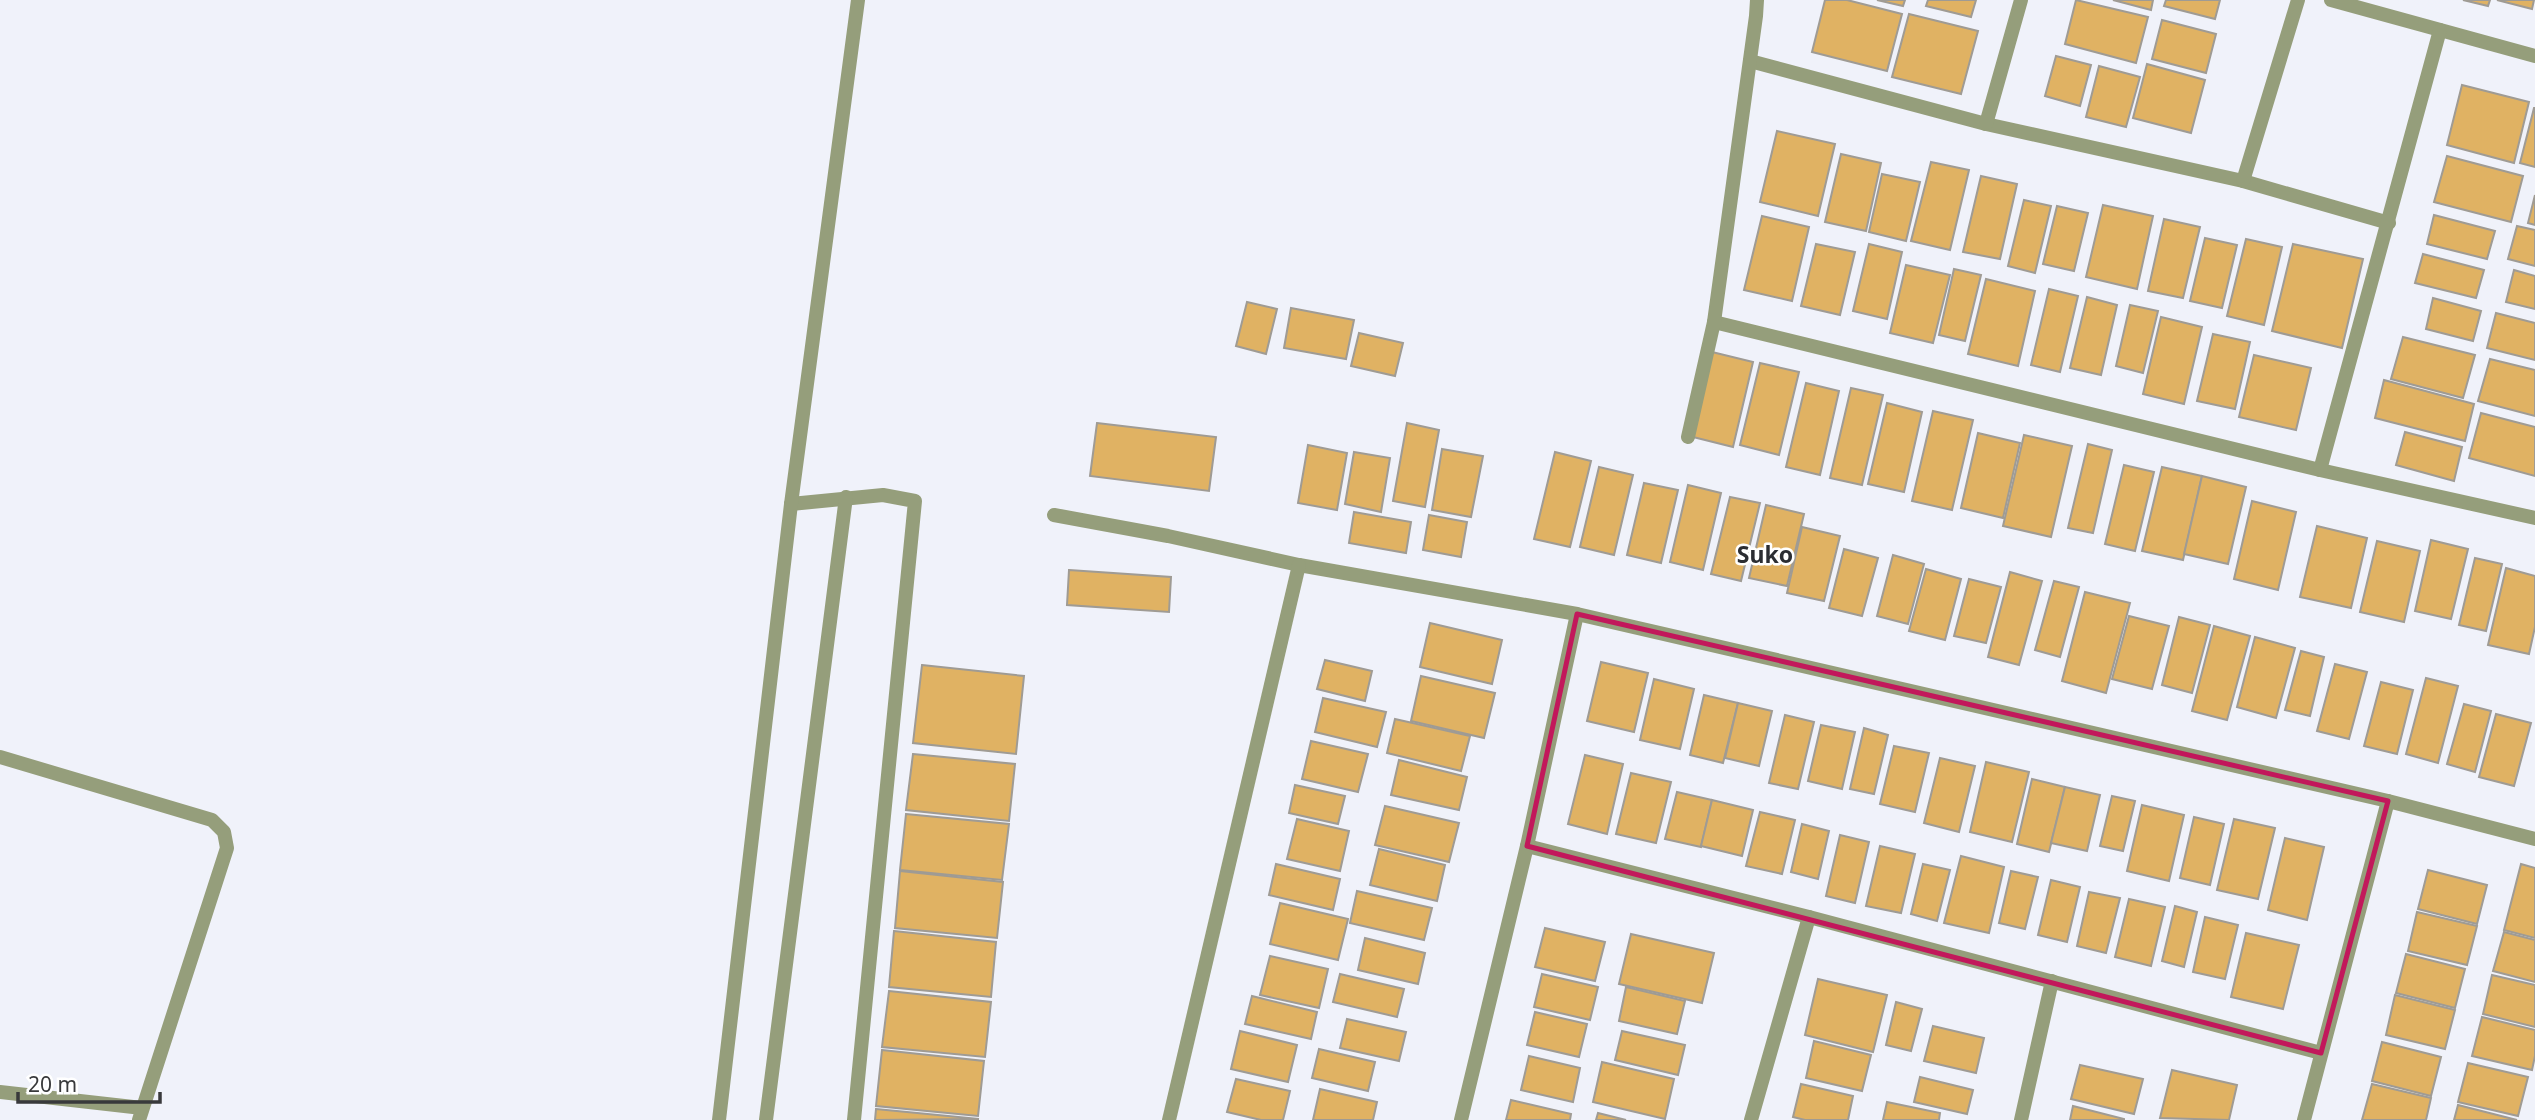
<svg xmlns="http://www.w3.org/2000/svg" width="2535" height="1120" font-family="'Noto Sans',sans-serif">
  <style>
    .building { fill: #e0b263; stroke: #9f9b94; stroke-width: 2 }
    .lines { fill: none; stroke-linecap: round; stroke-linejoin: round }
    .service { stroke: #959e7b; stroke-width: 14 }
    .minor { stroke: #959e7b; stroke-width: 14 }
    .tertiary { stroke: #959e7b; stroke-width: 14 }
    .marked { fill: none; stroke: #c2185b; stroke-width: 5; stroke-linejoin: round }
    .labels { text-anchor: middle; stroke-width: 5; stroke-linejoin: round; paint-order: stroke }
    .quarter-label { font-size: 23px; font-weight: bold; fill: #2b2d32; stroke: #fff }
  </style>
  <rect width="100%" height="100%" fill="#f0f2fa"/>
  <g class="building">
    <polygon points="1825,0 1847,0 1902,14 1887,71 1812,52"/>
    <polygon points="1877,0 1905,0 1903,6"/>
    <polygon points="1928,0 1976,0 1971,17 1926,6"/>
    <polygon points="2076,0 2148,17 2136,63 2065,44"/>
    <polygon points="2113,0 2153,0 2151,10"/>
    <polygon points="2166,0 2220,0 2215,19 2164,6"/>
    <polygon points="2463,0 2490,0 2488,6"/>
    <polygon points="2497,0 2534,0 2532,9"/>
    <polygon points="1909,14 1978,31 1961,94 1892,77"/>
    <polygon points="2162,20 2216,34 2206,73 2152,59"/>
    <polygon points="2056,56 2091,65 2080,106 2045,96"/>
    <polygon points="2147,64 2205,80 2191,133 2133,118"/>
    <polygon points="2099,66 2140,77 2126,127 2086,117"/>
    <polygon points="2462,85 2529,102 2514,163 2447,145"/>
    <polygon points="2534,108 2535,108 2535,167 2520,163"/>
    <polygon points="1777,131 1835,144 1818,216 1760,202"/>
    <polygon points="1841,154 1881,163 1866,231 1825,222"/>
    <polygon points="2447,156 2523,176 2511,222 2434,202"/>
    <polygon points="1931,162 1969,170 1950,250 1911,241"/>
    <polygon points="1882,174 1920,182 1906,241 1869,232"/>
    <polygon points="1981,176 2017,184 2000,259 1963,252"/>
    <polygon points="2535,195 2535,225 2528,223"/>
    <polygon points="2024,200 2051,206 2035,273 2008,266"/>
    <polygon points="2103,205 2153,216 2137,289 2086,277"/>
    <polygon points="2057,206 2088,213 2074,271 2043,264"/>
    <polygon points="2434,215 2495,231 2487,259 2427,244"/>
    <polygon points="1762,216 1809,227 1792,301 1744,290"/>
    <polygon points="2164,219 2200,227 2183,298 2148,291"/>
    <polygon points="2517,226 2535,230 2535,266 2508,259"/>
    <polygon points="2205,238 2237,245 2222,308 2190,301"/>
    <polygon points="2246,239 2282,247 2264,325 2227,316"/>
    <polygon points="1816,244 1855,252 1840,315 1801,306"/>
    <polygon points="1869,244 1902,252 1887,319 1853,311"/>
    <polygon points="2293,244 2363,259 2342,348 2272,331"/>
    <polygon points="2423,254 2484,270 2476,298 2415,283"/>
    <polygon points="1906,265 1950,275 1933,343 1890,333"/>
    <polygon points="1954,269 1981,275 1965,341 1939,335"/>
    <polygon points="2514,270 2535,276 2535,309 2506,302"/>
    <polygon points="1986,279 2035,291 2018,366 1968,354"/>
    <polygon points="2049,289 2078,296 2060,372 2031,365"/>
    <polygon points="2087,297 2117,305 2101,375 2070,368"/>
    <polygon points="2433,298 2481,311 2473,341 2426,329"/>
    <polygon points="1247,302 1277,309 1266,354 1236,346"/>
    <polygon points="2130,305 2158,311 2143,373 2116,366"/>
    <polygon points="1291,308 1354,320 1346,359 1284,348"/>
    <polygon points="2496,313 2535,323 2535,360 2487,348"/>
    <polygon points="2161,317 2202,327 2184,404 2143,394"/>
    <polygon points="1359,333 1403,343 1395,376 1351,366"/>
    <polygon points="2213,334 2250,342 2235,409 2197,401"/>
    <polygon points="2403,337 2475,355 2463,398 2391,379"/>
    <polygon points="1712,352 1753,362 1733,447 1693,437"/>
    <polygon points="2254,355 2311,368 2296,430 2239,417"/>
    <polygon points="2490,359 2535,370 2535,416 2478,401"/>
    <polygon points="1760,363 1799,372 1779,455 1740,445"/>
    <polygon points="2384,380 2474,404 2465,441 2375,418"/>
    <polygon points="1806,383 1839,391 1820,475 1786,467"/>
    <polygon points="1851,388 1883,395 1862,485 1830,478"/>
    <polygon points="1887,403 1922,412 1904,492 1868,484"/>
    <polygon points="1933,411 1973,420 1952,510 1912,501"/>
    <polygon points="2481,413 2535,427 2535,476 2469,458"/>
    <polygon points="1097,423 1216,437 1209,491 1090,476"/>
    <polygon points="1407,423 1439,430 1425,507 1393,501"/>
    <polygon points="2405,432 2462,447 2454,481 2396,465"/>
    <polygon points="1978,433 2020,443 2003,518 1961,508"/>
    <polygon points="2024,435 2072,446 2051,537 2003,526"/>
    <polygon points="2088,444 2112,450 2093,533 2068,528"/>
    <polygon points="1308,445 1347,453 1337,510 1298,503"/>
    <polygon points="1442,449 1483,456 1471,517 1432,510"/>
    <polygon points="1354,452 1390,458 1381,512 1345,504"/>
    <polygon points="1555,452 1591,461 1570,547 1534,539"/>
    <polygon points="2124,465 2154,472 2135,551 2105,544"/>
    <polygon points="1599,467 1633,475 1614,555 1580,547"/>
    <polygon points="2162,467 2202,476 2183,560 2142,551"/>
    <polygon points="2202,476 2246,487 2228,564 2184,554"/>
    <polygon points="1644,483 1678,490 1661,563 1627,555"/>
    <polygon points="1688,485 1721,493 1703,570 1670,562"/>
    <polygon points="1730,497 1760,503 1741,581 1711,574"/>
    <polygon points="2252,501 2296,512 2278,590 2234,579"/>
    <polygon points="1766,505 1804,514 1787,586 1749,578"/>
    <polygon points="1354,512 1411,522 1406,553 1349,543"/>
    <polygon points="1429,515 1467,522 1461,557 1423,550"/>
    <polygon points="2317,526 2367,538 2351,608 2300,597"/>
    <polygon points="1802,527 1840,536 1824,601 1787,593"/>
    <polygon points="2431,540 2468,549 2451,619 2415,611"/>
    <polygon points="2377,541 2420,551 2404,622 2360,612"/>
    <polygon points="1844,549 1878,558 1862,616 1829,608"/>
    <polygon points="1893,555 1924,564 1908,624 1877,616"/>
    <polygon points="2475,558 2502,564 2486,631 2459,625"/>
    <polygon points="2506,568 2535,576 2535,627 2529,654 2488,645"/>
    <polygon points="1926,569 1961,579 1945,640 1909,631"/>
    <polygon points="1069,570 1171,577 1169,612 1067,605"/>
    <polygon points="2010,572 2042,581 2019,665 1988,657"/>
    <polygon points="1969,579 2001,587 1986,643 1954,636"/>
    <polygon points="2054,581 2079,587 2060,657 2035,650"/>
    <polygon points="2085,592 2130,603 2106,693 2062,681"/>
    <polygon points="2129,616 2169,626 2152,689 2112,679"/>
    <polygon points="2179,617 2210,625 2192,693 2162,685"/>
    <polygon points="1430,623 1502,640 1492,684 1420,667"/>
    <polygon points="2214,626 2250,636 2227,720 2192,711"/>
    <polygon points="2255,637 2295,648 2276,718 2237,707"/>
    <polygon points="2301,651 2324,657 2310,716 2285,710"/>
    <polygon points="1325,660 1372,671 1365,701 1317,689"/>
    <polygon points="1601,662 1648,673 1634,732 1587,721"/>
    <polygon points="2335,664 2367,672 2349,739 2317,731"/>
    <polygon points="922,665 1024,676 1016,754 913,743"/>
    <polygon points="1421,676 1495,693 1484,738 1411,721"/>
    <polygon points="2426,678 2458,686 2438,763 2406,754"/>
    <polygon points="1654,679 1694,689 1680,749 1640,740"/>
    <polygon points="2381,682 2413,690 2397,754 2364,746"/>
    <polygon points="1704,695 1738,703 1723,763 1690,755"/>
    <polygon points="1323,698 1386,712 1377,747 1315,732"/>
    <polygon points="1738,703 1772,711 1759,766 1725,758"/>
    <polygon points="2464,704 2491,711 2475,772 2447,764"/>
    <polygon points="2496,714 2531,723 2514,786 2479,777"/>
    <polygon points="1785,715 1814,722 1798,789 1769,783"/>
    <polygon points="1395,719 1470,736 1461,771 1387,753"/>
    <polygon points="1821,725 1855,732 1842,789 1808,781"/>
    <polygon points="1864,728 1888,735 1874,794 1850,789"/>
    <polygon points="1311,741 1368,754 1358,792 1302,779"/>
    <polygon points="1894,746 1929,753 1915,812 1880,804"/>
    <polygon points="913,754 1015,764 1009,821 906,810"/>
    <polygon points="1585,755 1623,764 1607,834 1568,824"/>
    <polygon points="1940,758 1975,766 1959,832 1924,823"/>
    <polygon points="1399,760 1467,777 1459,810 1391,795"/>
    <polygon points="1986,762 2029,772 2012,842 1970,832"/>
    <polygon points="1631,773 1671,782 1656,843 1616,834"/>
    <polygon points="2032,779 2065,787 2049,852 2017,844"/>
    <polygon points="1295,785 1345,796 1338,824 1289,813"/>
    <polygon points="2065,787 2100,795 2087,851 2051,843"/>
    <polygon points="1677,792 1712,800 1701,847 1665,839"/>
    <polygon points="2112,796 2135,801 2123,851 2100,846"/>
    <polygon points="1712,800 1753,810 1742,856 1701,846"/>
    <polygon points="2142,805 2184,815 2169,881 2127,871"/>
    <polygon points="1385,806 1459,823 1449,862 1375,845"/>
    <polygon points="1760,812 1795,820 1782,874 1746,866"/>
    <polygon points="906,814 1009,824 1002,880 900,870"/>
    <polygon points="2194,817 2224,824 2210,885 2180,878"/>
    <polygon points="1297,819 1349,831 1340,871 1287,859"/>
    <polygon points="2234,819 2275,828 2258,899 2217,890"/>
    <polygon points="1802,824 1829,831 1818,879 1791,872"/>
    <polygon points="1840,835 1869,842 1855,903 1826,896"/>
    <polygon points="2285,838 2324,847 2307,920 2268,910"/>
    <polygon points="1880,846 1915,854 1901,913 1866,906"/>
    <polygon points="1379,849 1445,865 1437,901 1370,885"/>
    <polygon points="1961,856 2004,867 1989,933 1944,923"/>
    <polygon points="1276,864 1340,879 1333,910 1269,895"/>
    <polygon points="1923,864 1950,870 1937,921 1911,914"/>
    <polygon points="2521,864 2535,868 2535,938 2504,930"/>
    <polygon points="2428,870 2487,885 2477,924 2418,909"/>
    <polygon points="900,871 1003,882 997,938 895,928"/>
    <polygon points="2011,871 2038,877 2025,929 1999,923"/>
    <polygon points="2051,880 2080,887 2067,942 2038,935"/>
    <polygon points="1357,891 1432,908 1424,940 1350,923"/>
    <polygon points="2089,892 2120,898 2106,953 2077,946"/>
    <polygon points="2129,899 2165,907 2151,966 2115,957"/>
    <polygon points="1280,903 1348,919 1338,960 1270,944"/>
    <polygon points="2175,906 2197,912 2184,967 2162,961"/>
    <polygon points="2417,912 2477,926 2467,965 2408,951"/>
    <polygon points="2205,917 2238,925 2225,979 2193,972"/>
    <polygon points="1545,928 1605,942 1595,981 1535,967"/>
    <polygon points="894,931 996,942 991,997 889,987"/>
    <polygon points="2504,932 2535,940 2535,982 2493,971"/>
    <polygon points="2246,933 2299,945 2283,1009 2231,997"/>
    <polygon points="1631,934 1714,953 1702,1003 1619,984"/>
    <polygon points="1365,938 1425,953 1418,984 1358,970"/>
    <polygon points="2406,954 2465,969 2455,1008 2396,993"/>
    <polygon points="1270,956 1328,969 1319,1008 1260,995"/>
    <polygon points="1340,974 1404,989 1397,1017 1333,1002"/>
    <polygon points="1542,974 1598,987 1590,1020 1534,1007"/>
    <polygon points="2492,975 2535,985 2535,1027 2483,1014"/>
    <polygon points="1818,979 1887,995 1873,1052 1805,1035"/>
    <polygon points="1626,987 1685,1001 1677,1034 1619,1021"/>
    <polygon points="889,991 991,1002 985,1057 882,1047"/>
    <polygon points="2395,995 2455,1010 2445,1049 2386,1035"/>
    <polygon points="1252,996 1317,1012 1311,1039 1245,1024"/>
    <polygon points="1896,1002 1922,1009 1911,1051 1886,1045"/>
    <polygon points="1535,1012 1587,1024 1579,1057 1527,1045"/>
    <polygon points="2482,1017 2535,1030 2535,1056 2532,1070 2472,1056"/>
    <polygon points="1347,1019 1406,1032 1399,1061 1340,1048"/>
    <polygon points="1933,1026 1984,1038 1976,1073 1924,1061"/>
    <polygon points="1240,1031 1297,1045 1288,1082 1231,1069"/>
    <polygon points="1622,1031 1685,1045 1678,1075 1615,1060"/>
    <polygon points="1814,1041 1871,1055 1862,1091 1806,1078"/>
    <polygon points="2382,1042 2441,1057 2431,1096 2372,1081"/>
    <polygon points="1319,1049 1375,1062 1368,1091 1312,1078"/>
    <polygon points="882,1050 984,1061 978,1116 876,1106"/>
    <polygon points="1529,1056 1580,1068 1573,1102 1521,1090"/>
    <polygon points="1602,1062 1674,1079 1665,1119 1593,1102"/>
    <polygon points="2468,1063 2528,1077 2518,1116 2458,1102"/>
    <polygon points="2080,1065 2143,1079 2134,1114 2071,1099"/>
    <polygon points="2172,1070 2237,1085 2229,1120 2160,1118"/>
    <polygon points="1920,1077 1973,1090 1967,1114 1914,1102"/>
    <polygon points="1236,1079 1290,1091 1283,1120 1261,1120 1227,1112"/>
    <polygon points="1801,1084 1853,1096 1848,1120 1805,1120 1793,1117"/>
    <polygon points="2372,1084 2431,1098 2426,1120 2362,1120"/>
    <polygon points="1320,1089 1377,1102 1373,1120 1313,1120"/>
    <polygon points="1511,1100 1571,1114 1570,1120 1506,1120"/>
    <polygon points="1887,1102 1940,1113 1939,1120 1883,1120"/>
    <polygon points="2458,1105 2517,1120 2454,1120"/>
    <polygon points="2073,1106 2124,1119 2124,1120 2070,1120"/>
    <polygon points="876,1109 979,1119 875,1120"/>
    <polygon points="1598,1113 1626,1120 1596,1120"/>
  </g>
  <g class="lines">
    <g class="service">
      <polyline points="791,504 883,495 915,501 854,1120"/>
      <polyline points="766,1120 846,497"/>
    </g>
    <g class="minor">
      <polyline points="2331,0 2535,56"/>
      <polyline points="1750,61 1986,124 2243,181 2389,223"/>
      <polyline points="1986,124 2021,0"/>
      <polyline points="2243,181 2298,0"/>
      <polyline points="1714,322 2320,470 2535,518"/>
      <polyline points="1688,437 1714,322 1756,16 1757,0"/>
      <polyline points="2320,470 2440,30"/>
      <polyline points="1054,515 1168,536 1299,565 1577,614 2388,801 2535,839"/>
      <polyline points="0,757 212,820 224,832 227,848 139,1120"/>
      <polyline points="1527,846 1809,917 2321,1053"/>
      <polyline points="0,1092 142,1108"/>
      <polyline points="1169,1120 1299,565"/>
      <polyline points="1461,1120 1527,846 1577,614"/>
      <polyline points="1751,1120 1809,917"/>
      <polyline points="2021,1120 2052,981"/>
      <polyline points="2304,1120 2388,801"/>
    </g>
    <polyline class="tertiary" points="719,1120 791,504 858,0"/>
  </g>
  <path class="marked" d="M 1577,614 L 2388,801 L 2321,1053 L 1527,846 Z"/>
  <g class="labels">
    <g class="quarter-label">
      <text x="1765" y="563">Suko</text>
    </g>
  </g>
  <path d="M18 1092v10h142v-10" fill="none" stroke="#38393b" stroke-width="3.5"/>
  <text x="28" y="1092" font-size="21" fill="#38393b" stroke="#ffffff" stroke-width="5" paint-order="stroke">20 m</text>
</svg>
